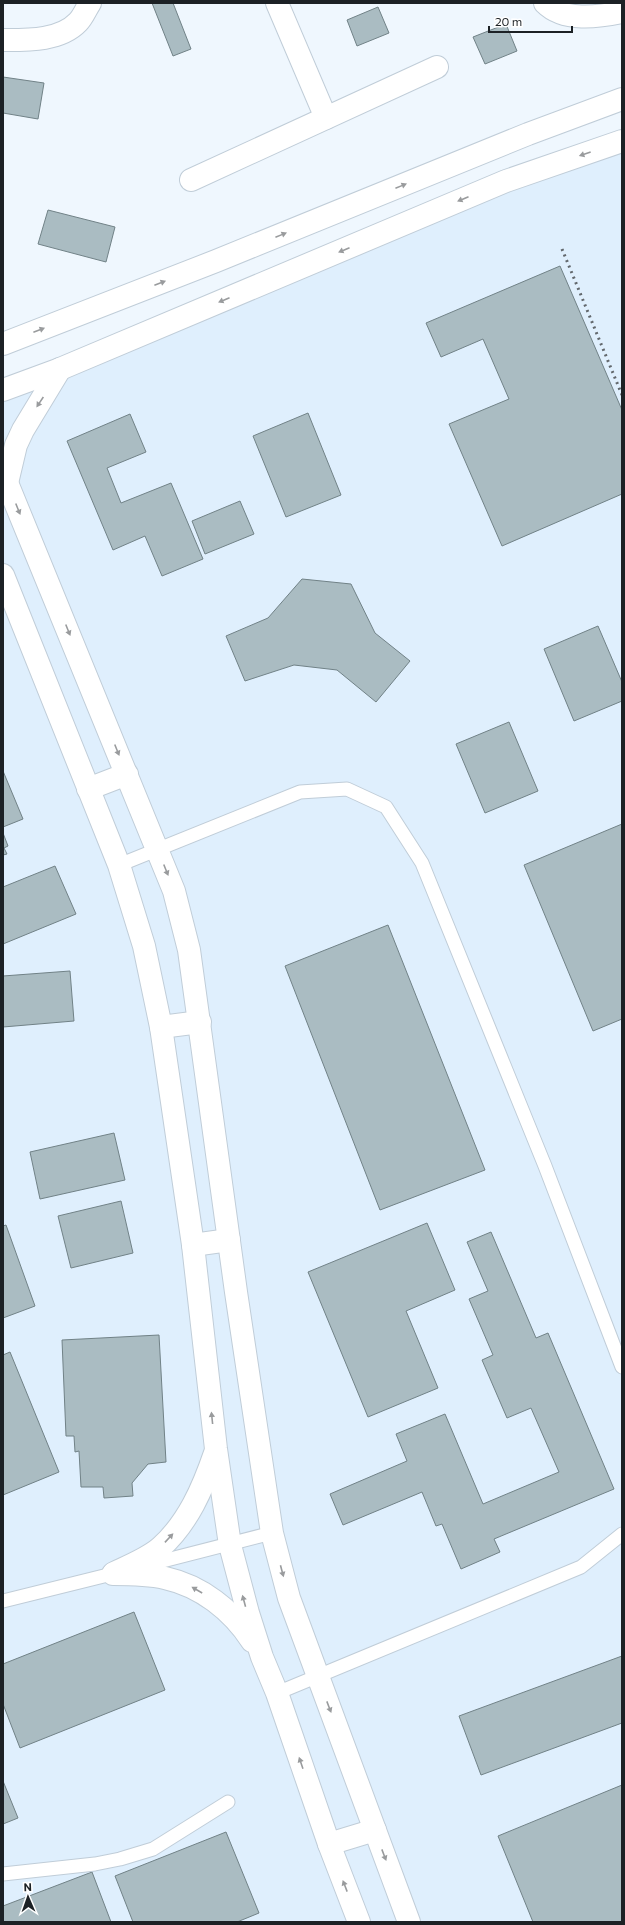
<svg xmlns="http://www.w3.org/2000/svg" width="625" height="1925" font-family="Commissioner,sans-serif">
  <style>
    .built { fill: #dfeffd }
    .building { fill: #aabcc2; stroke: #718287 }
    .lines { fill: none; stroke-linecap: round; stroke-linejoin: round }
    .service-casing { stroke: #c0cdd8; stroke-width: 15 }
    .minor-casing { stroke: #c0cdd8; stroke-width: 24 }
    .primary-casing { stroke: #c0cdd8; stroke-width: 24 }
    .service { stroke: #fff; stroke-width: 13 }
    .minor { stroke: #fff; stroke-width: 22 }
    .primary { stroke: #fff; stroke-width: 22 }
    .rail { stroke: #62686d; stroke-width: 3; stroke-dasharray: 2 4; stroke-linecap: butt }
    .oneway { fill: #999b9d }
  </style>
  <rect width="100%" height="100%" fill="#eff7fe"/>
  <polygon class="built" points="622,141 622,1922 3,1922 3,390"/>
  <g class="building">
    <polygon points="152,3 173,3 191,49 173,56"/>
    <polygon points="378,7 389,33 357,46 347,20"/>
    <polygon points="506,24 517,51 485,64 473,37"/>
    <polygon points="3,77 44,83 38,119 3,113"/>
    <polygon points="48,210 115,227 106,262 38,244"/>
    <polygon points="560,266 622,410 622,494 502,546 449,424 509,399 483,339 441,357 426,323"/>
    <polygon points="308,413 341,495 286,517 253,436"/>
    <polygon points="130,414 146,452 107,468 121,503 171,483 203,559 162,576 145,536 113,550 67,441"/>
    <polygon points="240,501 254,534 205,554 192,521"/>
    <polygon points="302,579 351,584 375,633 410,661 376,702 337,670 294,665 245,681 226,636 268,618"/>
    <polygon points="598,626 622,682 622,701 574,721 544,649"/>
    <polygon points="509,722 538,791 485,813 456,744"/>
    <polygon points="3,771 23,819 3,827"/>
    <polygon points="622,824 622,1019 593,1031 524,865"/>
    <polygon points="3,833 8,846 4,848 7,854 3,855"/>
    <polygon points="55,866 76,914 3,944 3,887"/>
    <polygon points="388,925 485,1170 380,1210 285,966"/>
    <polygon points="70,971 74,1021 3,1027 3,976"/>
    <polygon points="114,1133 125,1180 40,1199 30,1152"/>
    <polygon points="121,1201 133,1253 71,1268 58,1216"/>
    <polygon points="427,1223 455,1290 406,1311 438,1388 368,1417 308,1272"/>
    <polygon points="6,1225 35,1306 3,1318 3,1226"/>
    <polygon points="491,1232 536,1338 548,1333 614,1489 494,1539 500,1552 461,1569 442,1524 436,1526 422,1492 343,1525 330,1494 407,1461 396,1434 445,1414 483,1504 559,1472 531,1408 507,1418 482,1360 493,1355 469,1299 488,1291 467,1242"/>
    <polygon points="159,1335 166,1462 148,1464 132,1483 133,1496 104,1498 103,1487 81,1487 79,1451 75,1452 74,1436 66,1436 62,1340"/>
    <polygon points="10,1352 59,1472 3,1495 3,1355"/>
    <polygon points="134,1612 165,1690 20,1748 3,1704 3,1664"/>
    <polygon points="622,1656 622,1723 481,1775 459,1716"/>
    <polygon points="3,1781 18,1818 3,1824"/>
    <polygon points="622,1785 622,1922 533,1922 498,1836"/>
    <polygon points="226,1832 259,1913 237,1922 133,1922 115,1876"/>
    <polygon points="92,1872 111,1922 3,1922 3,1906"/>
  </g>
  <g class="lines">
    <defs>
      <g id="service">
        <polyline points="119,865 300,792 347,789 386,807 422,863 545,1166 622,1367"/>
        <polyline points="143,1566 272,1533"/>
        <polyline points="3,1601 120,1572"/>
        <polyline points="277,1693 581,1567 622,1534"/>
        <polyline points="3,1874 95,1864 120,1859 153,1849 228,1802"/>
      </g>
      <g id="minor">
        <polyline points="277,3 326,118"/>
        <path d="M 545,3 C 564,22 598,17 622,12"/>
        <path d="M 3,40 C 27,40 60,41 78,22 C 83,17 86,9 90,3"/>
        <polyline points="191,180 437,67"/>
      </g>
      <g id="primary">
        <polyline points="3,344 216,261 528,134 622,99"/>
        <polyline points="3,390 60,369 506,181 622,141"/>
        <polyline points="3,473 174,891 189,950 236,1292 272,1533 289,1598 409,1922"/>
        <polyline points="7,483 16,445 23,430 60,369"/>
        <polyline points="3,575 119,865 144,946 161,1027 193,1245 216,1449 230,1545 248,1613 262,1657 277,1693 329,1844 359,1922"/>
        <polyline points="88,789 127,774"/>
        <polyline points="161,1027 200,1022"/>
        <polyline points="193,1245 229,1240"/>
        <path d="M 114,1573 C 129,1566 147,1559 160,1548 C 188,1523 203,1488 215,1453"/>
        <path d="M 113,1574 C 130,1574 148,1574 165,1578 C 201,1586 232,1610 252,1641"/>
        <polyline points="329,1844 375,1830"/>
      </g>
    </defs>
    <use href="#service" class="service-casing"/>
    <use href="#minor" class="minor-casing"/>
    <use href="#primary" class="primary-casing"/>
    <use href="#service" class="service"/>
    <use href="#minor" class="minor"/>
    <use href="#primary" class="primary"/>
    <polyline class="rail" points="562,249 622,395"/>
  </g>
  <defs><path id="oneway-solid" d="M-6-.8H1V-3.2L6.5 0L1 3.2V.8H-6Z"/></defs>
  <g class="oneway">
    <use href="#oneway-solid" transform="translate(585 154) rotate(161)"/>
    <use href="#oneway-solid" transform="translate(401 186) rotate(-22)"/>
    <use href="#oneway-solid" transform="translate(463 199) rotate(157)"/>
    <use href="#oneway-solid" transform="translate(281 235) rotate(-22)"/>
    <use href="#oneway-solid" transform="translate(344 250) rotate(157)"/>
    <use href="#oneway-solid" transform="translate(160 283) rotate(-21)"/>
    <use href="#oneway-solid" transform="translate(224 300) rotate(157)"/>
    <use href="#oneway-solid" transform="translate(39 330) rotate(-21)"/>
    <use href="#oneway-solid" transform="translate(40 402) rotate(124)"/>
    <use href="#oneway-solid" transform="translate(18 509) rotate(68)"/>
    <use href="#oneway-solid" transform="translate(68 630) rotate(68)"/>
    <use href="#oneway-solid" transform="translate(117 750) rotate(68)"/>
    <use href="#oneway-solid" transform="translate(166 870) rotate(68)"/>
    <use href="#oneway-solid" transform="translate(212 1418) rotate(-96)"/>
    <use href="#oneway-solid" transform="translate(169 1538) rotate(-47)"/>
    <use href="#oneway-solid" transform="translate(282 1571) rotate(75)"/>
    <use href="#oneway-solid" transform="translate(197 1590) rotate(-150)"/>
    <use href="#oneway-solid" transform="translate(244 1601) rotate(-105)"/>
    <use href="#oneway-solid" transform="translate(329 1707) rotate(69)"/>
    <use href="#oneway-solid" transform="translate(301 1763) rotate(-109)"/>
    <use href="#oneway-solid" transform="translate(384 1855) rotate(69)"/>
    <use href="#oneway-solid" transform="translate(345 1886) rotate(-111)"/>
  </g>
  <rect width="625" height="1925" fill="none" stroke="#1c2125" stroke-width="8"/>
  <g transform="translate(28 1897) rotate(358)" stroke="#ffffff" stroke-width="3" paint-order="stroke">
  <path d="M0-3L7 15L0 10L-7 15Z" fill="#1c2125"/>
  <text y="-6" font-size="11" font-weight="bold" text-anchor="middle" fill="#1c2125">N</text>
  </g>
  <path d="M489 26v6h83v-6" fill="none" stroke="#1c2125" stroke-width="2"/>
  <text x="495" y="26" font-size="12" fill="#1c2125" stroke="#ffffff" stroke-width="3" paint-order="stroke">20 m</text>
</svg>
